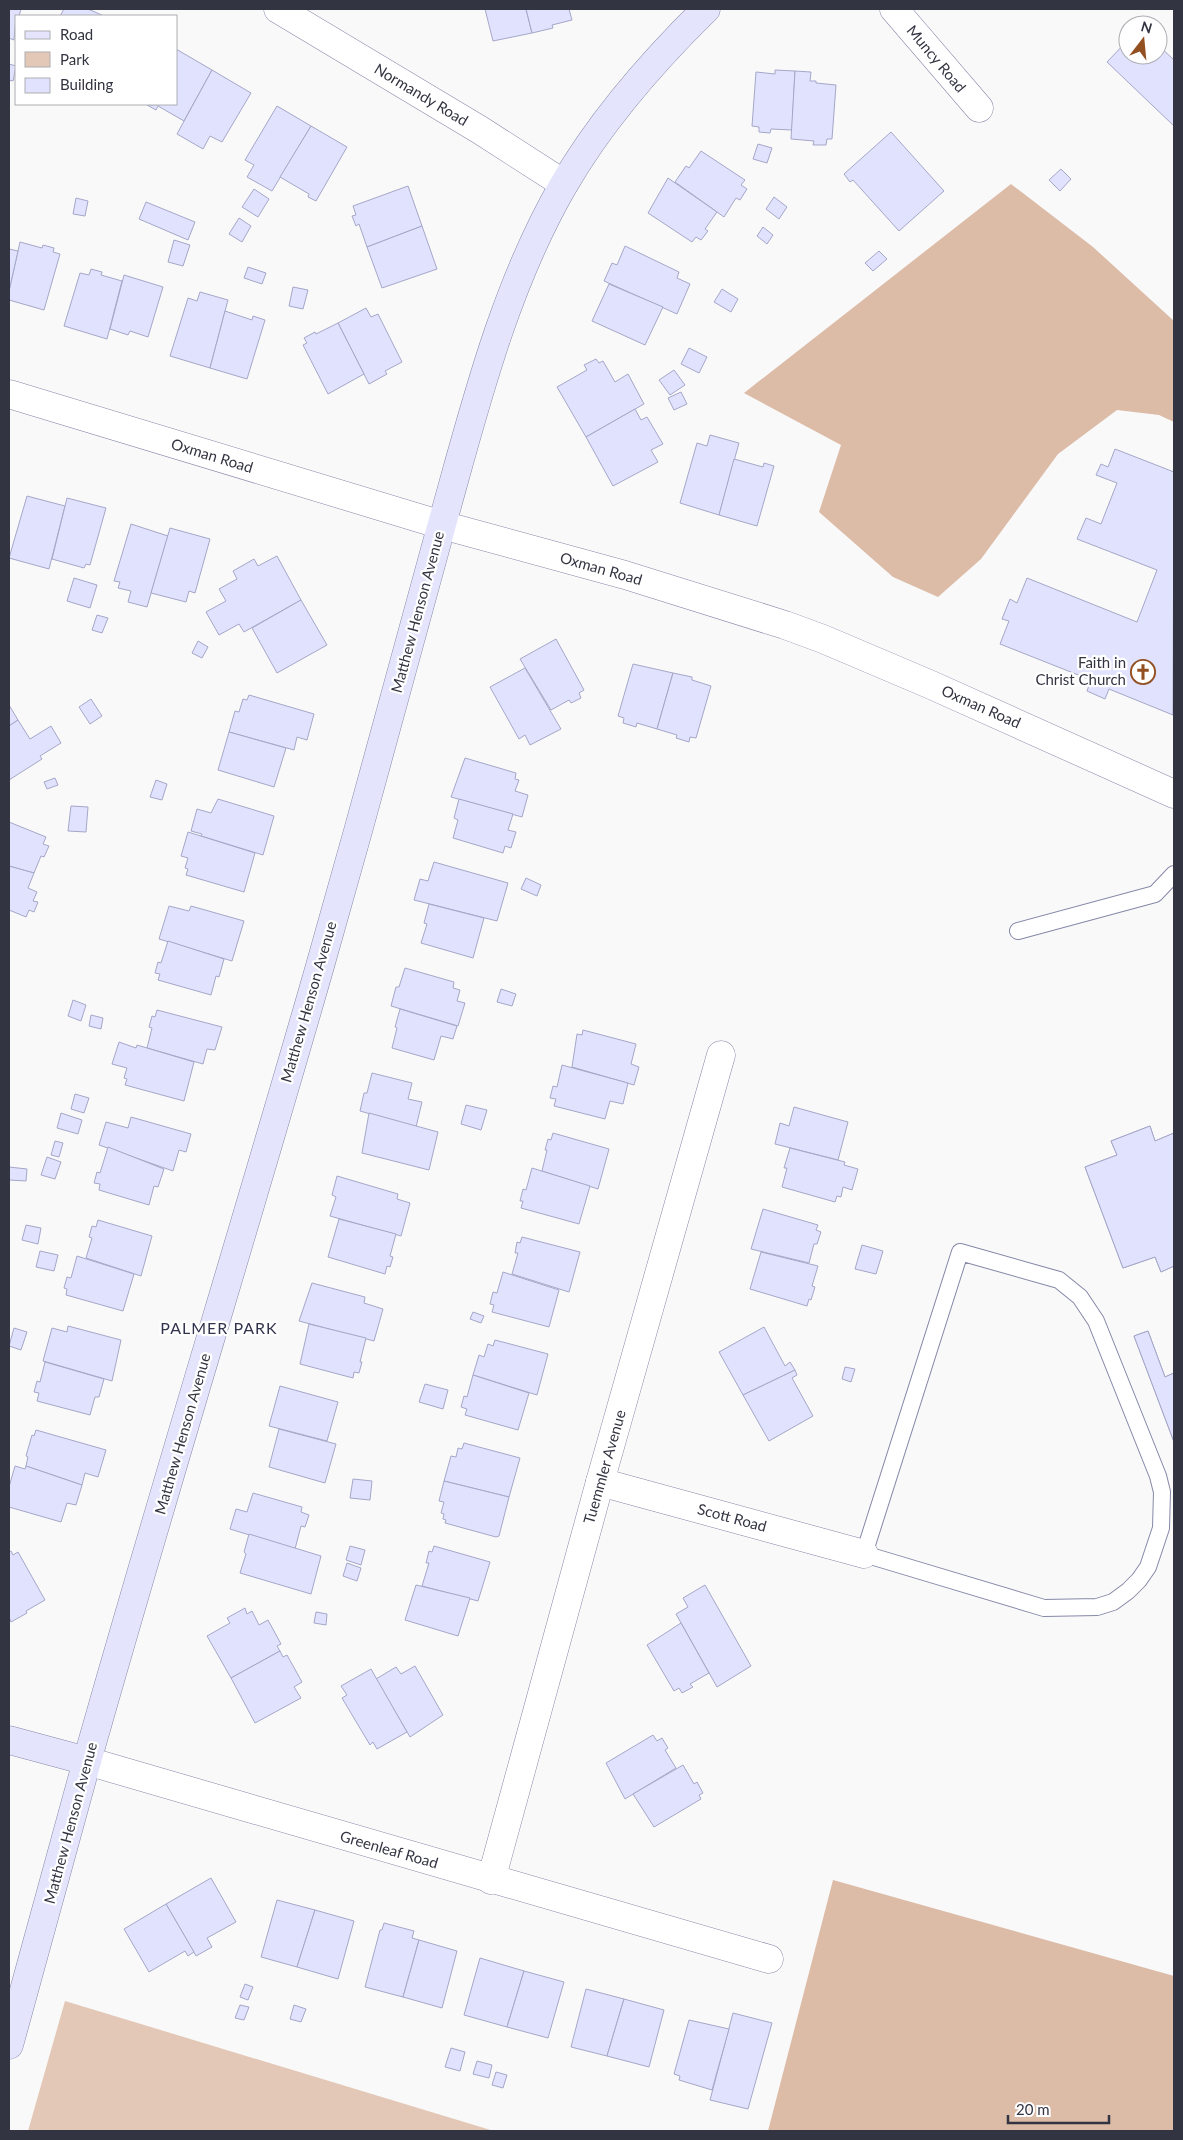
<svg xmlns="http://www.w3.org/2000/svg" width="1183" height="2140" font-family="Lato,sans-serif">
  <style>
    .green { fill: #e4c8b7 }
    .forest { fill: #dcbba7 }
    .building { fill: #e0e2fe; stroke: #a5a7c8 }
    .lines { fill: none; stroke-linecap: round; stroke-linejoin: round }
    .lane-casing { stroke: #8688a8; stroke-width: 18 }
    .street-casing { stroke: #8688a8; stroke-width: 29 }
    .secondary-casing { stroke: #8688a8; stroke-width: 29 }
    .lane { stroke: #fff; stroke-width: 16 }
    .street { stroke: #fff; stroke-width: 28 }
    .secondary { stroke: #e4e5fd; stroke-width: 28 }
    .labels { text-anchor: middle; stroke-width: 4.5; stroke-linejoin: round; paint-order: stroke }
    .street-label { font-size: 15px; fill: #333441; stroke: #fff }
    .poi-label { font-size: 15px; fill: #333441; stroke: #fff; text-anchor: end }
    .neighbourhood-label { font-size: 16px; letter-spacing: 1px; fill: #32334d; stroke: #fff }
  </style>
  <rect width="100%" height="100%" fill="#f9f9f9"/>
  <polygon class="green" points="65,2001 494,2131 28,2131"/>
  <g class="forest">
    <polygon points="1011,184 1093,247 1174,321 1174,422 1159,415 1117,410 1058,454 981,559 938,597 893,577 819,512 841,445 744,393"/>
    <polygon points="833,1880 1174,1976 1174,2131 768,2131"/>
  </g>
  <g class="building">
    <polygon points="9,9 21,9 19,16 16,16 14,40 9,38"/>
    <polygon points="64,9 88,9 104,16 60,16"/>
    <polygon points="485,9 526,9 532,33 493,41"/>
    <polygon points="526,9 569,9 572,20 552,25 553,28 532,33"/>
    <polygon points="1128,40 1128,55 1158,55 1158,45 1174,60 1174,126 1107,62"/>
    <polygon points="176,49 212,70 184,121 158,106 156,110 147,105 176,104"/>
    <polygon points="9,64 16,66 13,81 9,80"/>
    <polygon points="212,70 251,93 222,142 210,136 203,149 177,134"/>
    <polygon points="775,70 795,71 792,130 771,129 770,133 759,132 759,127 752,126 756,72 775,74"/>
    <polygon points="795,71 811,72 810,81 816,81 816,83 836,85 832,139 827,139 826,145 813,145 814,141 791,139"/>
    <polygon points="277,106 311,126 272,191 247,177 254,165 245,160"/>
    <polygon points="311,126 347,147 316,201 308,197 309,194 280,177"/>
    <polygon points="891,132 944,191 899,231 853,180 850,182 844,174"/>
    <polygon points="758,144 772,148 767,163 753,159"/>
    <polygon points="701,151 745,180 741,185 747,189 740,200 736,198 724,217 675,182 686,166 689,168"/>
    <polygon points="1061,169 1071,179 1060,191 1049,180"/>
    <polygon points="668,178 717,212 705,229 708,231 701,240 696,237 692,242 648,213"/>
    <polygon points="408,186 422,226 367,247 359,224 356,226 352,216 356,215 353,206"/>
    <polygon points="254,189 269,199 258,217 242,207"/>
    <polygon points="774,197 787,207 779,219 766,209"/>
    <polygon points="76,198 88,201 85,216 73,214"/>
    <polygon points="146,202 195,222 188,240 139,219"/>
    <polygon points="239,218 251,226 242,242 229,234"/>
    <polygon points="422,226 437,269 382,288 367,247"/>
    <polygon points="763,227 773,235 767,244 757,236"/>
    <polygon points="174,240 190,245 183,266 168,262"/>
    <polygon points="20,242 42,248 43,245 54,248 53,252 60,254 44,310 9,300 9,291"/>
    <polygon points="625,246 679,272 677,278 690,284 677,314 604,281 612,263 617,265"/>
    <polygon points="9,249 18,251 9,291"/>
    <polygon points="879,251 887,259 873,271 865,263"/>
    <polygon points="248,267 266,273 262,284 244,278"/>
    <polygon points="91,269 102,272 101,275 122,281 107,339 64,326 80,273 89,275"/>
    <polygon points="124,275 163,287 148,337 130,331 128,335 110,329"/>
    <polygon points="609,284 663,307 645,345 592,321"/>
    <polygon points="293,287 308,290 303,309 289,306"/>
    <polygon points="722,289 738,299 731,312 714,302"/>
    <polygon points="200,292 228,300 210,368 170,356 188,298 197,301"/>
    <polygon points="366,308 371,317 378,314 402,362 385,371 387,374 369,384 338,323"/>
    <polygon points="225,311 252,320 253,316 265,320 247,379 210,368"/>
    <polygon points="338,323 364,374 328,394 303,345 307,343 304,338 315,332 316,334"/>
    <polygon points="689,348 707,357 699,373 681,364"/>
    <polygon points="596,359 599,363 603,361 615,382 628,374 644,404 586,437 557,387 587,370 584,365"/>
    <polygon points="674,370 685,385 670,395 659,380"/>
    <polygon points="681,392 687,404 674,410 668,398"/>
    <polygon points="635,409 641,420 647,417 663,444 651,450 658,462 613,486 586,437"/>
    <polygon points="710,435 739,443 719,515 680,503 697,443 707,446"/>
    <polygon points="1115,449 1174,472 1173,715 1109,689 1105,699 1087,691 1091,680 1000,644 1009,621 1002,619 1010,599 1017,603 1027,578 1137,622 1157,570 1077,539 1086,518 1101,524 1117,483 1096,475 1101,464 1108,467"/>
    <polygon points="734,459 763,467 764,463 774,466 757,526 719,515"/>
    <polygon points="27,496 65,506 49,569 9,558"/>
    <polygon points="67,498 106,508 90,565 86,564 84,568 52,559"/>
    <polygon points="131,524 168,536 147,607 128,602 131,591 118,588 120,582 114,581"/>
    <polygon points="170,528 210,539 195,593 189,591 186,602 151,593"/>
    <polygon points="277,556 301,600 244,632 239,624 219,635 206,612 226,601 219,589 237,579 233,571 254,559 258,566"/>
    <polygon points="74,578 97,585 90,608 67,601"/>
    <polygon points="301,600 327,645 277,673 252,628"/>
    <polygon points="97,615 108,618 102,633 92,630"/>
    <polygon points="556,639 584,690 579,693 581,698 571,703 569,700 551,710 520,659"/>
    <polygon points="198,641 208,647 202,658 192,653"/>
    <polygon points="633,664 673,673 657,729 637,723 636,727 623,723 624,718 618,716"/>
    <polygon points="525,668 561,729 530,745 525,735 519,739 490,687"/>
    <polygon points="673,673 692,677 692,680 711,686 696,738 690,737 689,742 676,738 677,735 657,729"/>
    <polygon points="249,695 314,714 307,740 297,737 294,750 229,732 235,711 239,712 243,699 247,700"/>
    <polygon points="91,699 102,716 90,724 79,707"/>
    <polygon points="9,705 18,720 9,726"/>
    <polygon points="18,720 30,739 51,726 61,743 40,756 42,759 9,780 9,726"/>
    <polygon points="229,732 286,748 274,787 218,770"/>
    <polygon points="465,758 516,773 515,779 519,780 515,791 528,795 522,817 451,797"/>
    <polygon points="55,778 58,785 47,789 44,782"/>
    <polygon points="156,780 167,784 162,800 150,797"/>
    <polygon points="218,799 274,816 263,855 201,836 202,834 191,831 197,809 211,813"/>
    <polygon points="459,799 513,814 508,830 516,832 511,848 505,846 503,853 453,838 458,820 454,818"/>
    <polygon points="71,806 88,807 86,832 68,831"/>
    <polygon points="9,822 46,837 43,844 49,846 44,857 41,856 34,873 9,866"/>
    <polygon points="188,832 255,853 244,892 186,875 188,869 185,868 188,858 181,856"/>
    <polygon points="434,862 508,883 497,921 414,900 420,879 428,881"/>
    <polygon points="9,866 34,873 28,888 37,892 33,901 38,902 34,912 29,910 26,917 9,910"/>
    <polygon points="526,878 541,885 537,896 521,889"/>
    <polygon points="429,904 484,918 473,958 421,943 427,924 424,923"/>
    <polygon points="169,906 189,911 191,906 244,921 232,961 159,939"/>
    <polygon points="168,941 224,959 219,977 216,976 211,995 158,980 160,974 155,973 158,962 161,963"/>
    <polygon points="405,968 454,982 453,988 460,990 457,1001 465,1003 458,1026 391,1006 396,987 399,987"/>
    <polygon points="501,989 516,994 512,1006 497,1002"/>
    <polygon points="73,1000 86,1005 81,1021 68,1016"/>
    <polygon points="400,1009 457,1026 453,1039 441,1036 434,1060 392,1048 397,1028 395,1027"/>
    <polygon points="157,1010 222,1027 215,1050 207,1049 203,1064 147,1048 152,1028 149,1027 152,1016 155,1017"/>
    <polygon points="91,1015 103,1018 101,1029 89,1026"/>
    <polygon points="583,1030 636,1044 631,1064 639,1067 634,1085 572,1067 577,1034 582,1035"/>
    <polygon points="119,1042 136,1048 137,1045 194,1062 184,1101 125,1085 127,1079 124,1078 127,1068 112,1064"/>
    <polygon points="562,1065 628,1083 623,1104 610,1101 605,1119 554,1106 556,1099 550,1098 553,1086 557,1087"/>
    <polygon points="372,1073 412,1083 408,1099 422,1102 416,1127 360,1111 364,1093 367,1093"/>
    <polygon points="75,1094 89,1098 84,1113 71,1109"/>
    <polygon points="466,1105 487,1110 481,1130 461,1124"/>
    <polygon points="794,1107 848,1122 838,1160 775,1144 780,1123 789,1126"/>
    <polygon points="61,1113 82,1120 78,1134 57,1128"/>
    <polygon points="369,1113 438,1132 429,1170 362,1153"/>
    <polygon points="131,1117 191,1134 186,1152 179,1150 173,1171 99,1145 106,1122 128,1128"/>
    <polygon points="1150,1126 1155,1141 1174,1133 1174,1266 1161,1272 1155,1257 1123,1268 1085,1167 1117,1155 1111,1141"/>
    <polygon points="1150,1126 1155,1141 1174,1133 1174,1266 1161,1272 1155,1257 1123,1268 1085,1167 1117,1155 1111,1141"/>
    <polygon points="553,1133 609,1149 598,1189 542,1171 547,1150 545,1150 548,1139 551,1140"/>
    <polygon points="55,1141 63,1143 59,1157 51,1155"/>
    <polygon points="108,1147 164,1169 158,1187 154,1186 149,1205 99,1190 100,1184 94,1183 97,1172 100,1173"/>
    <polygon points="790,1148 845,1162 844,1165 858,1169 852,1190 843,1187 841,1197 837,1196 835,1202 782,1187 787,1168 784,1168"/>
    <polygon points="47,1157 61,1162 55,1179 41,1175"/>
    <polygon points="9,1167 27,1169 26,1181 9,1180"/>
    <polygon points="532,1168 590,1186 579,1224 521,1208 523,1201 520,1201 523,1189 526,1190"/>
    <polygon points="337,1176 398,1194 397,1199 410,1203 401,1236 330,1216 336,1197 332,1195"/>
    <polygon points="763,1209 818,1225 816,1230 821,1232 817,1244 814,1244 809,1263 751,1249"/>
    <polygon points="339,1219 396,1234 390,1256 393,1257 390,1267 387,1266 385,1274 328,1257"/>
    <polygon points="98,1220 152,1236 141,1276 86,1258 92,1238 89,1237 92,1226 96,1227"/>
    <polygon points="26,1225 41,1228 38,1244 22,1240"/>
    <polygon points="522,1237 580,1252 569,1292 512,1274 518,1253 515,1253 517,1242 520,1243"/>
    <polygon points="862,1245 883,1251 876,1274 855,1269"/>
    <polygon points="40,1251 58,1255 54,1271 36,1267"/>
    <polygon points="761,1252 818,1266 812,1286 815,1287 811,1300 809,1299 807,1306 750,1289"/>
    <polygon points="77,1256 134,1274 123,1311 66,1295 67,1289 64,1288 67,1277 71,1278"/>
    <polygon points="503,1272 559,1290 549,1327 492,1312 494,1305 490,1304 493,1292 497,1293"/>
    <polygon points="312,1283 365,1297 364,1303 383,1309 374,1341 299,1321"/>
    <polygon points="473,1312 484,1316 481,1323 470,1319"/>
    <polygon points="309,1324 366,1338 360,1362 362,1362 359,1373 354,1372 353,1378 300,1364"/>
    <polygon points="68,1326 121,1340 112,1381 43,1361 52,1328 67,1332"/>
    <polygon points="764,1327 785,1366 790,1362 795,1370 743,1395 719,1352"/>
    <polygon points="14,1328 27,1332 21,1350 9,1346"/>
    <polygon points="1148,1331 1165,1377 1174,1373 1174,1442 1134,1336"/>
    <polygon points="1148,1331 1165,1377 1174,1373 1174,1442 1134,1336"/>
    <polygon points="495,1340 548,1354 537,1395 473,1375 479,1355 484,1357 488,1344 493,1346"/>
    <polygon points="45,1362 104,1379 99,1397 95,1397 90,1415 37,1401 39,1393 34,1392 37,1381 40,1382"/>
    <polygon points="845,1367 855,1369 851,1382 842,1379"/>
    <polygon points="795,1370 797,1375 792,1378 813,1416 769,1441 743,1395"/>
    <polygon points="473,1375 529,1393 518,1430 465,1415 467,1409 461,1407 464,1396 467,1397"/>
    <polygon points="425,1384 448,1390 443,1409 419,1402"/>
    <polygon points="280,1386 338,1402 327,1441 269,1426"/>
    <polygon points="279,1429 336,1444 325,1483 269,1467"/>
    <polygon points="36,1430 106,1450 98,1477 85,1473 82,1485 26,1466 28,1457 26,1456 32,1435 34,1436"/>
    <polygon points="464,1443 520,1458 509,1497 444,1481 451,1456 456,1457 458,1448 462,1449"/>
    <polygon points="15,1466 25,1469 26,1466 82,1485 76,1505 67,1503 61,1522 9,1507 9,1487"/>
    <polygon points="353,1479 372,1481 370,1500 350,1498"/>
    <polygon points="444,1481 509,1497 499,1536 496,1537 445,1523 446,1520 443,1519 444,1514 441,1513 444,1502 439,1501"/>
    <polygon points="253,1493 302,1507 301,1512 309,1515 305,1527 301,1526 295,1549 230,1529 236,1509 247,1512"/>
    <polygon points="249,1534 321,1556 311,1594 240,1573 246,1554 244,1552"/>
    <polygon points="350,1546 365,1550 361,1565 346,1560"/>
    <polygon points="434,1546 490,1562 478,1601 422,1586 429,1563 426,1563 429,1551 432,1552"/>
    <polygon points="11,1551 13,1555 18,1552 45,1600 26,1611 27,1613 11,1622 9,1617 9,1552"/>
    <polygon points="347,1563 361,1568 357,1581 343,1576"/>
    <polygon points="416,1585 470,1598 458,1636 405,1620"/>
    <polygon points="705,1585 751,1666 717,1687 676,1614 688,1607 683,1598"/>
    <polygon points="245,1608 247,1614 252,1611 259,1625 268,1620 281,1644 277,1646 280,1651 231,1678 207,1636 230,1623 227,1618"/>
    <polygon points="316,1612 327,1614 326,1625 314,1623"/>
    <polygon points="681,1623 709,1673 690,1684 693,1687 682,1693 679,1688 674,1691 647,1645"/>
    <polygon points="280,1651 283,1657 287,1655 302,1682 294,1687 301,1698 255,1723 231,1678"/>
    <polygon points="415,1666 443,1715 410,1737 376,1679 396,1667 401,1674"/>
    <polygon points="371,1669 407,1732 377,1749 373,1742 370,1745 342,1698 347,1695 341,1686"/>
    <polygon points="653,1735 657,1741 662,1738 668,1748 665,1750 676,1768 625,1799 606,1763"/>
    <polygon points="683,1765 694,1784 697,1782 703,1793 699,1795 701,1799 654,1827 633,1794"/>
    <polygon points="211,1878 236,1922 207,1938 212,1947 196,1956 166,1904"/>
    <polygon points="277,1900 315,1910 297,1967 261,1957"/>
    <polygon points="166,1904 194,1952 188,1956 185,1951 149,1972 124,1929"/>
    <polygon points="315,1910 354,1921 338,1979 297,1967"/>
    <polygon points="384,1923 414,1931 412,1938 419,1940 403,1997 365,1987 380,1930 382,1930"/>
    <polygon points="419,1940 457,1951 442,2008 403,1997"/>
    <polygon points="480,1958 524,1971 507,2027 464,2015"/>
    <polygon points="524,1971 564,1982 548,2038 507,2027"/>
    <polygon points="245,1984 253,1987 248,2000 240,1997"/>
    <polygon points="586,1989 624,1999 607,2056 571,2047"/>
    <polygon points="624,1999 664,2010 649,2067 607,2056"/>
    <polygon points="240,2005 249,2007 244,2020 235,2018"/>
    <polygon points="294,2005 306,2009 301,2022 290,2019"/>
    <polygon points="733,2013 772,2023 748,2109 710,2100"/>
    <polygon points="689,2020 729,2029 712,2090 679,2080 680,2076 674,2074"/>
    <polygon points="451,2048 465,2052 460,2071 445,2067"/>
    <polygon points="477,2061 492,2065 489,2078 473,2074"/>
    <polygon points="496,2072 507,2075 503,2088 492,2085"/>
  </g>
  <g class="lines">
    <defs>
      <g id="lane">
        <polyline points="1018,931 1155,894 1174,874"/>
        <polygon points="960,1252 1059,1280 1080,1297 1096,1321 1158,1476 1162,1492 1161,1528 1148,1567 1139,1580 1128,1591 1113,1602 1097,1607 1044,1608 864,1554"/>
      </g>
      <g id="street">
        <polyline points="278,9 480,130 564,184"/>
        <polyline points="894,9 979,108"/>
        <polyline points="9,394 442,525 625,575 785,625 823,639 929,684 1174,794"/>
        <polyline points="600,1482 864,1554"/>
        <polyline points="87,1761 769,1959"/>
        <polyline points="491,1880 600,1482 721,1055"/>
      </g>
      <g id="secondary">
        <polyline points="9,1740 87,1761"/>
        <path d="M 9,2045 C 36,1950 61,1855 87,1761 C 162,1495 244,1231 320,966 C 362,819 402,671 442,524 C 474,410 503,290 563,186 C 601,120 652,62 706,9"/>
      </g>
    </defs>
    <use href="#lane" class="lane-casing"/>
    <use href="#street" class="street-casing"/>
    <use href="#secondary" class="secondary-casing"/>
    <use href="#lane" class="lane"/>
    <use href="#street" class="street"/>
    <use href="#secondary" class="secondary"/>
  </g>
  <defs>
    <symbol id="church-ring" viewBox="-11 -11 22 22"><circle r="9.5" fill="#fff" stroke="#924f20" stroke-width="1.5"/><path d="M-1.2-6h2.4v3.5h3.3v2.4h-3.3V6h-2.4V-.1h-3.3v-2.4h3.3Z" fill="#924f20"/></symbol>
  </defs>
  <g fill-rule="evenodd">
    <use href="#church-ring" x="1129" y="658" width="28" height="28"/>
  </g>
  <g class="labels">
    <g class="street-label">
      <text transform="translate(936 59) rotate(50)" y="5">Muncy Road</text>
      <text transform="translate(421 95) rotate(31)" y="5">Normandy Road</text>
      <text transform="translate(212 456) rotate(17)" y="5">Oxman Road</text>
      <text transform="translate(601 569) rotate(16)" y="5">Oxman Road</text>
      <text transform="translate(418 612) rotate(-75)" y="5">Matthew Henson Avenue</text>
      <text transform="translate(981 707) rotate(24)" y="5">Oxman Road</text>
      <text transform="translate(309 1002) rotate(-74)" y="5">Matthew Henson Avenue</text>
      <text transform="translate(183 1434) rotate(-74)" y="5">Matthew Henson Avenue</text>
      <text transform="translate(605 1467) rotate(-74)" y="5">Tuemmler Avenue</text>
      <text transform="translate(732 1518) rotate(15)" y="5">Scott Road</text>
      <text transform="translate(71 1823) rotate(-75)" y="5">Matthew Henson Avenue</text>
      <text transform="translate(389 1850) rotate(16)" y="5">Greenleaf Road</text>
    </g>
    <g class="poi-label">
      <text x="1126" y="668">Faith in<tspan x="1126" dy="17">Christ Church</tspan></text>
    </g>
    <g class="neighbourhood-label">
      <text x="219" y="1334">PALMER PARK</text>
    </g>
  </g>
  <rect width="1183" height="2140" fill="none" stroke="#333441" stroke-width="20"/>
  <rect x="15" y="15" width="162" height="90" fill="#ffffff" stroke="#adaeb3"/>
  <rect x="25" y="31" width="25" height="8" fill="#e4e5fd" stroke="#adaeb3"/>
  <text x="60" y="40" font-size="15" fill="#333441">Road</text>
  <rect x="25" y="52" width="25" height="15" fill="#e4c8b7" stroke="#adaeb3"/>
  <text x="60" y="65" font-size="15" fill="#333441">Park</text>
  <rect x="25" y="78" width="25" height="15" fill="#e0e2fe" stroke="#adaeb3"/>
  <text x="60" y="90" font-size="15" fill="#333441">Building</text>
  <g transform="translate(1143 40) rotate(16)"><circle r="24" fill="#ffffff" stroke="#adaeb3"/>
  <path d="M0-4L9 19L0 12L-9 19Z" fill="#924f20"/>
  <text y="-8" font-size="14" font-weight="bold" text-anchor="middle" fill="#333441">N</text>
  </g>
  <path d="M1008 2115v8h101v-8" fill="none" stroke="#333441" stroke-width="2.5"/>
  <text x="1016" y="2115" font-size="15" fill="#333441" stroke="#ffffff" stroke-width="4" paint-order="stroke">20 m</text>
</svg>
